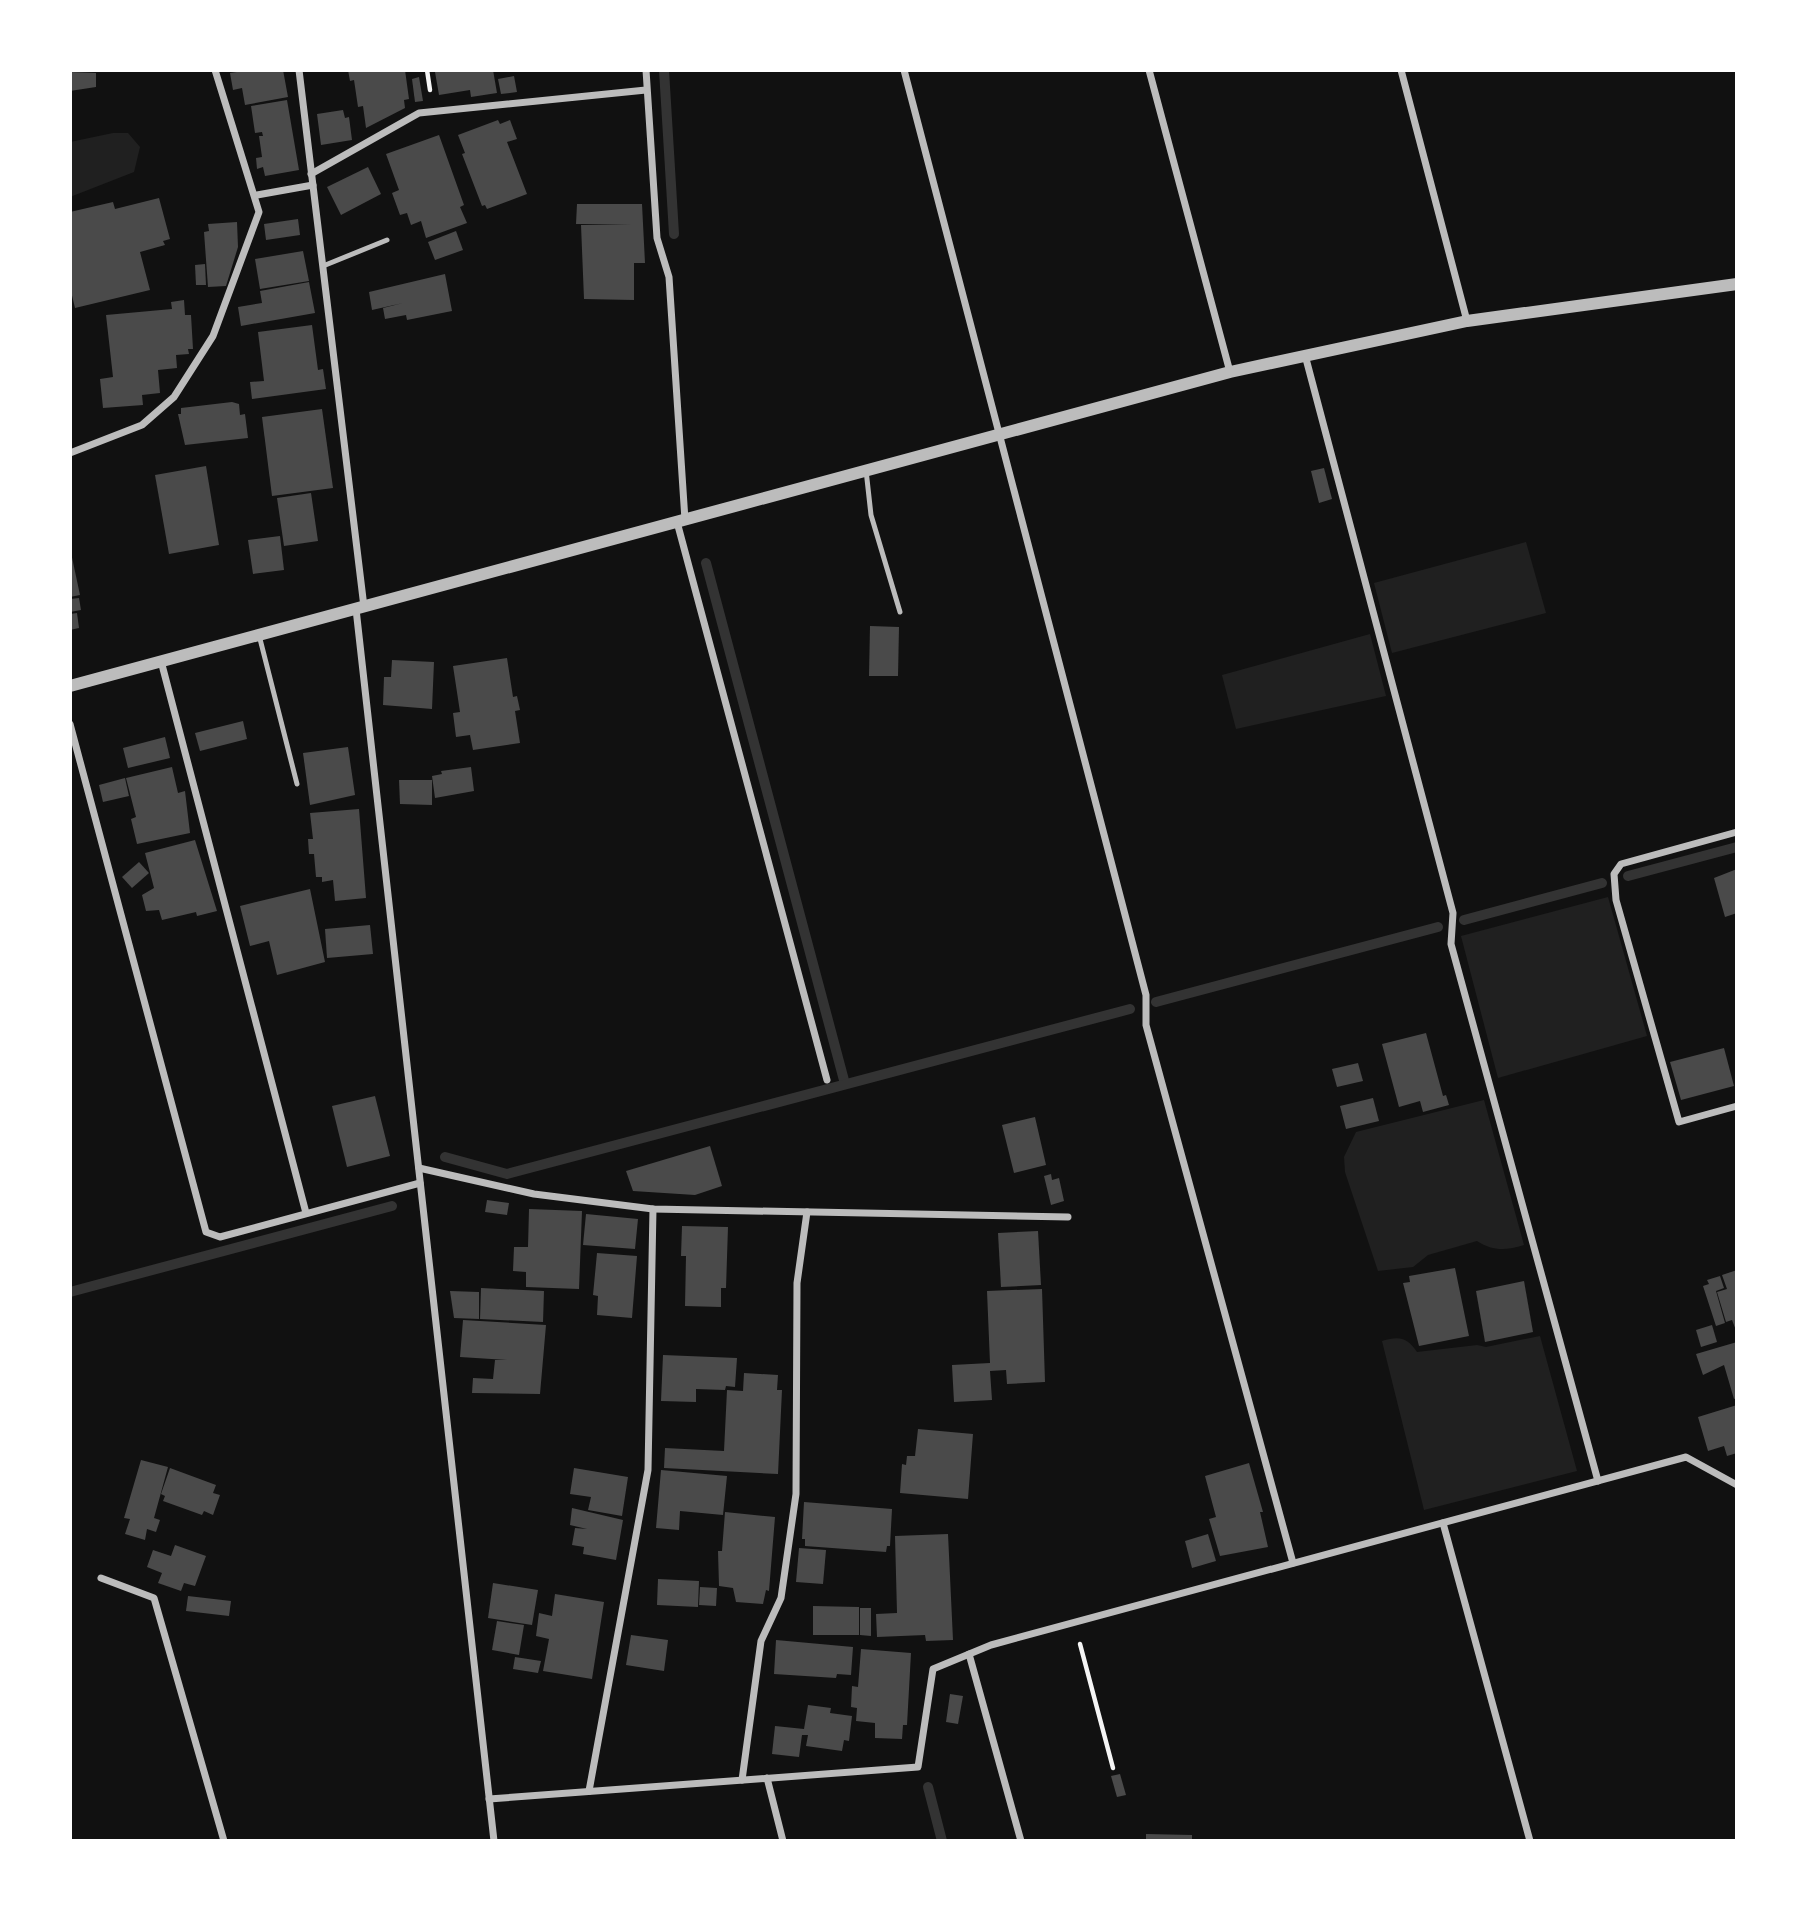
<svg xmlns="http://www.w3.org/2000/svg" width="1807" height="1911" font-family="Barlow,sans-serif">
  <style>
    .green { fill: #202020 }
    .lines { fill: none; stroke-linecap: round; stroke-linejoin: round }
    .stream { stroke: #333; stroke-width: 10 }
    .building { fill: #4a4a4a }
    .path { stroke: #f5f5f5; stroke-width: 4.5 }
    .service { stroke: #bcbcbc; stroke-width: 5 }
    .minor { stroke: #bcbcbc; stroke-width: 7 }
    .tertiary { stroke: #bcbcbc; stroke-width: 12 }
  </style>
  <rect width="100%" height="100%" fill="#111"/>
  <g class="green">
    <polygon points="113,133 128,133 140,147 134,172 70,197 70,142"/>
    <polygon points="1526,542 1546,613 1392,653 1374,583"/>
    <polygon points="1370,634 1386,696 1236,729 1222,675"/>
    <polygon points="1608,897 1647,1036 1498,1078 1461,936"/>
    <path d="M 1484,1100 L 1524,1245 C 1505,1251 1493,1251 1477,1241 L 1428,1255 L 1413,1267 L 1378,1271 L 1345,1172 L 1344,1157 L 1356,1132 Z"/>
    <path d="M 1540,1336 L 1577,1471 L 1424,1510 L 1382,1341 C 1399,1336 1407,1337 1417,1352 L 1477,1345 L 1486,1347 Z"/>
  </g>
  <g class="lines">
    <g class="stream">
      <polyline points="664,70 674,234"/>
      <polyline points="706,563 845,1084"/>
      <polyline points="1628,876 1737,847"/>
      <polyline points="1464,920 1602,883"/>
      <polyline points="1156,1002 1438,927"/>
      <polyline points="445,1157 507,1174 1130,1009"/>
      <polyline points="70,1292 392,1206"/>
      <polyline points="928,1787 942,1841"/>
    </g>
  </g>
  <g class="building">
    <polygon points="250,70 283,70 288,97 245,105 242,88 233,90 230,73"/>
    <polygon points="348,70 405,70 409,99 404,100 405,108 366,128 363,106 358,107 354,80 350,81"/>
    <polygon points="442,70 493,70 497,93 471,97 470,90 439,95 435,72"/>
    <polygon points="70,72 96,73 96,87 70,91"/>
    <polygon points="514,76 517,92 501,94 498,79"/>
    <polygon points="419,77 423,101 415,102 412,79"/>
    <polygon points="287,100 299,170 265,176 263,167 257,169 256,158 262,157 259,136 263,136 262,132 255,133 251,106"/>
    <polygon points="343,110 345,118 349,117 352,140 321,145 317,114"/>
    <polygon points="498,120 500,124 510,120 517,139 507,142 527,194 487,209 485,205 482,206 462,154 465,153 458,135"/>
    <polygon points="439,135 464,205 460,207 467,223 426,238 421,221 411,225 407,213 400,215 392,193 399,190 386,154"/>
    <polygon points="368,167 381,194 341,215 327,187"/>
    <polygon points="159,198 170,239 163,241 165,245 140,252 150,290 75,308 70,287 70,212 113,202 115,209"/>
    <polygon points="577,204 642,204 645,263 634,263 634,300 584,299 581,225 631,224 576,224"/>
    <polygon points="298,219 300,235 266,240 264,224"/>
    <polygon points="237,222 238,247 226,286 208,287 204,232 209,231 208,224"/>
    <polygon points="456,231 463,250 435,260 428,242"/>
    <polygon points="303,251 309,281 260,289 255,259"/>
    <polygon points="205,264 206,285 196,285 195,265"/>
    <polygon points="445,274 452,311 407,320 406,315 385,319 383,308 403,303 372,310 369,292"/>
    <polygon points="309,282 315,313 241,326 238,307 262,303 260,291"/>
    <polygon points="184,300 185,315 191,315 193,349 188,349 189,354 176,355 177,368 158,370 160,393 142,395 143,405 103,408 100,379 113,377 106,315 172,309 171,302"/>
    <polygon points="312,325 318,370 323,369 326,389 252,399 250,382 264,381 258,332"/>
    <polygon points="232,402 239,404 240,415 245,414 248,438 185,445 178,414 181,414 181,408"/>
    <polygon points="322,409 333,488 272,496 262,417"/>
    <polygon points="206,466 219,545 169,554 155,475"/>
    <polygon points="1324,468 1332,499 1319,503 1311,471"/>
    <polygon points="311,493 318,541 284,546 277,498"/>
    <polygon points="280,536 284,570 253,574 248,540"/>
    <polygon points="70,548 80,595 70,597"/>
    <polygon points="79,598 81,610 70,612 70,599"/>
    <polygon points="77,613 79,628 70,630 70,614"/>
    <polygon points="870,626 899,627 898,676 869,676"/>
    <polygon points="507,658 513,697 517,696 520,710 515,711 520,743 473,750 470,735 456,737 453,713 460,712 453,666"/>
    <polygon points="392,660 434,662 432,709 383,705 384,677 391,677"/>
    <polygon points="243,721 247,739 200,751 195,733"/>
    <polygon points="165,737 170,758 128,768 123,748"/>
    <polygon points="348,747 355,795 310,805 303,753"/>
    <polygon points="172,767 178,793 185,791 190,833 137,844 131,819 136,817 126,778"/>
    <polygon points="471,767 474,791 435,798 432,776 442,774 441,771"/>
    <polygon points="125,778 129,796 103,802 99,785"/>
    <polygon points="399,780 432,780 432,805 400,804"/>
    <polygon points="359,809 366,898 335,901 333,880 322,882 322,877 316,877 314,854 309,854 308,839 313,839 310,813"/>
    <polygon points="195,840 217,911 197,916 196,912 162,920 159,910 146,911 142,895 154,888 145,853"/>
    <polygon points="139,862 149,873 132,888 122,877"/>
    <polygon points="1737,869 1737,913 1725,917 1714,878"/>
    <polygon points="310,889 325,962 277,975 269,941 250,946 240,906"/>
    <polygon points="370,925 373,954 327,958 325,929"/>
    <polygon points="1426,1033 1443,1096 1446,1095 1449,1105 1423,1112 1420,1101 1399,1107 1382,1044"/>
    <polygon points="1724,1048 1734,1086 1681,1100 1670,1062"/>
    <polygon points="1358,1063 1363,1081 1337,1087 1332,1069"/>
    <polygon points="375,1096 390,1156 347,1167 332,1106"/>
    <polygon points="1373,1098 1379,1121 1346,1129 1340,1106"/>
    <polygon points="1035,1117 1046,1165 1014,1173 1002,1125"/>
    <polygon points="710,1146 722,1186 695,1195 633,1191 626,1171"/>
    <polygon points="1051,1174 1052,1180 1059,1178 1064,1201 1051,1205 1044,1176"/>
    <polygon points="487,1200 509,1203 507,1215 485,1212"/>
    <polygon points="529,1209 582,1211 579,1289 526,1287 526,1272 513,1271 514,1247 528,1247"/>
    <polygon points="586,1214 638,1219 635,1249 583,1245"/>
    <polygon points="682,1226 728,1227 726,1288 721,1288 721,1307 685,1306 686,1256 681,1256"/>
    <polygon points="1038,1231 1041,1285 1001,1287 998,1233"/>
    <polygon points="597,1253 637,1256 632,1318 597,1315 598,1296 593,1295"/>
    <polygon points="1455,1268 1469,1336 1419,1346 1403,1283 1410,1282 1409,1276"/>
    <polygon points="1737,1270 1737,1333 1732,1320 1726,1322 1717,1292 1727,1289 1722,1275"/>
    <polygon points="1720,1276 1724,1288 1716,1291 1725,1323 1716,1326 1703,1286 1709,1284 1707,1280"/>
    <polygon points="1524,1281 1533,1332 1485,1342 1476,1291"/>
    <polygon points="481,1288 544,1291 543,1322 480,1319"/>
    <polygon points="1042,1289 1045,1382 1007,1384 1006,1370 990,1371 992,1400 954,1402 952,1365 990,1363 987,1291"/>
    <polygon points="450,1291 479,1292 479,1319 454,1318"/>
    <polygon points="463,1320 546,1325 540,1394 472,1393 473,1378 493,1379 495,1360 507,1360 460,1357"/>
    <polygon points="1712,1325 1717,1342 1701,1347 1696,1330"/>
    <polygon points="1737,1342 1737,1398 1734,1399 1724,1365 1703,1375 1696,1354"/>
    <polygon points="663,1355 737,1358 735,1387 726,1386 725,1390 696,1389 696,1402 661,1401"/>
    <polygon points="744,1373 778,1375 777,1390 782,1390 778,1474 664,1468 665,1448 724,1451 727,1390 743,1391"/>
    <polygon points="1737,1405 1737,1453 1727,1456 1724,1446 1708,1451 1698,1417"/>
    <polygon points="918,1429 973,1434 968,1499 900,1493 902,1464 906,1465 907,1456 915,1456"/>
    <polygon points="141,1460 168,1467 154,1518 160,1520 156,1532 147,1529 145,1540 125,1534 130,1519 124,1518"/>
    <polygon points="1249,1463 1263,1512 1260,1512 1268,1547 1220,1556 1209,1519 1216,1517 1205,1476"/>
    <polygon points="170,1468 216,1485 213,1493 220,1495 213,1515 204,1511 202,1515 163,1501 165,1496 161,1494"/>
    <polygon points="574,1468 628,1477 622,1516 588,1510 591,1497 570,1494"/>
    <polygon points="661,1470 727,1476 723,1515 680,1511 679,1530 656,1528"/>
    <polygon points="804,1502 892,1509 890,1546 887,1546 886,1552 805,1546 805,1539 802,1539"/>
    <polygon points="572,1508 623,1520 616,1560 583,1554 584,1547 572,1545 575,1528 587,1529 570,1525"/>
    <polygon points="725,1512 775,1517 769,1591 766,1590 763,1604 736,1602 733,1588 719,1586 718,1551 722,1551"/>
    <polygon points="948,1534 953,1640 926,1641 925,1635 877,1637 876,1614 897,1613 895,1536"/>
    <polygon points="1208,1534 1216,1561 1192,1568 1185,1541"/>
    <polygon points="175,1545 206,1556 195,1586 184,1583 181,1591 158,1583 162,1573 147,1567 153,1550 171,1556"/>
    <polygon points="799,1548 826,1550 823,1584 796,1582"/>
    <polygon points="658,1579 699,1581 698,1607 657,1605"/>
    <polygon points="493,1583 538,1590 532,1625 488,1618"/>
    <polygon points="700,1587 717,1588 716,1606 699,1605"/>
    <polygon points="555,1594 604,1602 592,1679 543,1671 549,1639 536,1636 539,1613 552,1616"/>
    <polygon points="188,1596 231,1601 229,1616 186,1611"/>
    <polygon points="813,1606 859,1607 859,1635 813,1635"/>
    <polygon points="860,1608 871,1608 871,1636 860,1635"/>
    <polygon points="497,1621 524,1625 519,1655 492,1650"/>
    <polygon points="631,1635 668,1640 664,1671 626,1665"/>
    <polygon points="776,1640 853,1647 851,1675 837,1674 836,1678 774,1674"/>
    <polygon points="861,1649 911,1653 907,1725 903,1725 902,1739 875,1738 875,1723 856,1721 857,1708 851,1707 852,1686 858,1687"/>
    <polygon points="515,1657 541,1661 538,1673 513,1669"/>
    <polygon points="950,1694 963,1696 958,1724 946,1722"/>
    <polygon points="808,1705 831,1708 830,1713 852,1716 849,1741 844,1740 842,1751 806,1746 808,1735 802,1735 799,1757 772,1754 775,1726 804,1729"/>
    <polygon points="1120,1774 1126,1795 1117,1797 1111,1776"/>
    <polygon points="1146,1834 1192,1835 1192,1841 1146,1841"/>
  </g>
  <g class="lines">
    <g class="path">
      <polyline points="427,70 430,90"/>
      <polyline points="1080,1644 1113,1768"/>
    </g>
    <g class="service">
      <polyline points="323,266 387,240"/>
      <polyline points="866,470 871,515 900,612"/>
      <polyline points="259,635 297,784"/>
    </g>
    <g class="minor">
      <polyline points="299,70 364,607"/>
      <polyline points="646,70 657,238 669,277 685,520"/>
      <polyline points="904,70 1146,995 1146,1025 1293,1563"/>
      <polyline points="1149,70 1230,372"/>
      <polyline points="1401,70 1467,321"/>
      <polyline points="311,174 419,113 646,90"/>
      <polyline points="257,195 313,185"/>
      <polyline points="1305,355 1453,913 1451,944 1598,1481"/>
      <polyline points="70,453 142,425 174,397 213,336 259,212 215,70"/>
      <polyline points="677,522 827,1080"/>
      <polyline points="356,609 494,1841"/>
      <polyline points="161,661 306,1213"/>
      <polyline points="70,724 206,1232 220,1237 420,1183"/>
      <polyline points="1737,832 1621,864 1614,874 1616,900 1679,1122 1737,1106"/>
      <polyline points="419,1168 534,1194 653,1209 1068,1217"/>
      <polyline points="1443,1523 1530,1841"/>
      <polyline points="101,1578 154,1598 224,1841"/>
      <polyline points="969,1654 1021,1841"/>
      <polyline points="767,1778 783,1841"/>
      <polyline points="742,1780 761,1641 781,1598 796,1494 797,1283 807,1212"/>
      <polyline points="589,1791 648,1470 653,1209"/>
      <polyline points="489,1799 918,1767 933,1669 991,1645 1686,1457 1737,1485"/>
    </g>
    <polyline class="tertiary" points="70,686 1230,372 1467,321 1737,284"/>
  </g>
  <rect width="1807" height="1911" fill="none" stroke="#ffffff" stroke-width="144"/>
</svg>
